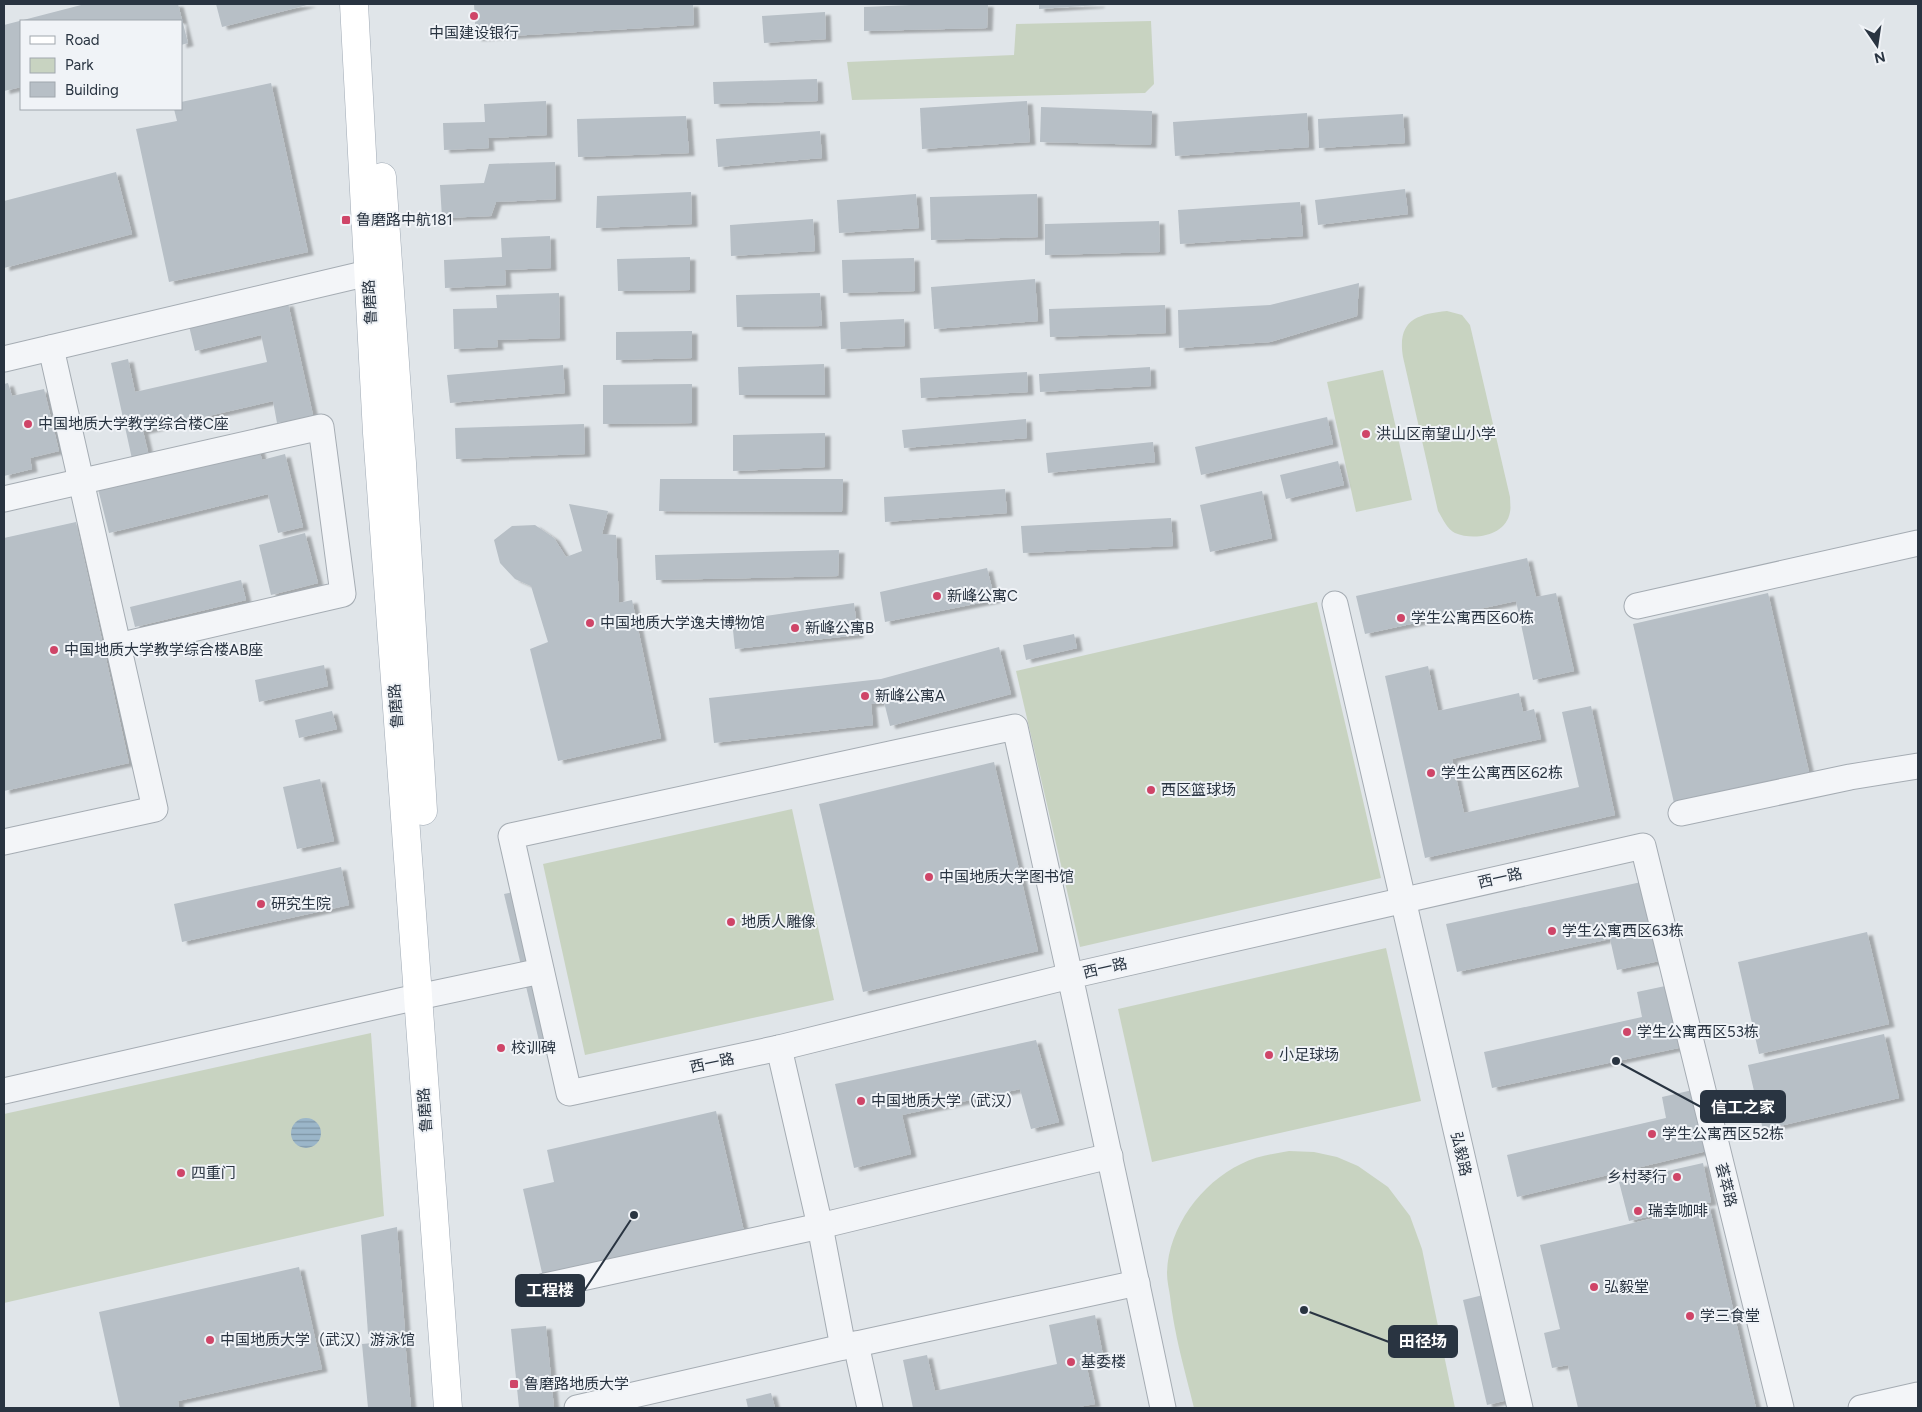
<svg xmlns="http://www.w3.org/2000/svg" width="1922" height="1412" font-family="Figtree,'Noto Sans SC',sans-serif">
  <style>
    .park { fill: #c8d3c1 }
    .water { fill: url(#water-rules) }
    .building { fill: #b7bfc6; filter: url(#shadow) }
    .lines { fill: none; stroke-linecap: round; stroke-linejoin: round }
    .minor-casing { stroke: #a5acb3; stroke-width: 27 }
    .major-casing { stroke: #a0aab5; stroke-width: 29 }
    .minor { stroke: #f3f5f8; stroke-width: 25 }
    .major { stroke: #fff; stroke-width: 28 }
    .poi-dot { fill: #cf4568; stroke: #f0f3f7; stroke-width: 2 }
    .labels { text-anchor: middle; stroke-width: 4; stroke-linejoin: round; paint-order: stroke }
    .poi-label { font-size: 15px; fill: #293441; stroke: #f0f3f7; text-anchor: start }
    .street-label { font-size: 15px; fill: #293441; stroke: #f0f3f7 }
    .leader { fill: none; stroke: #293441; stroke-width: 2 }
    .callout-dot { fill: #293441; stroke: #f0f3f7; stroke-width: 2 }
    .callout { fill: #293441; stroke: #293441; stroke-width: 2 }
    .callout-label { font-size: 16px; text-anchor: middle; font-weight: bold; fill: #fff }
  </style>
  <defs>
    <pattern id="water-rules" width="6" height="5" patternUnits="userSpaceOnUse" patternTransform="scale(1.25)"><rect width="6" height="5" fill="#9bb6c9"/><path d="M0 2.5h6" fill="none" stroke="#7e95a5"/></pattern>
    <filter id="shadow"><feDropShadow dx="5.5" dy="3" stdDeviation="1" flood-color="#0004"/></filter>
  </defs>
  <rect width="100%" height="100%" fill="#e0e5e9"/>
  <g class="park">
    <polygon points="1151,21 1154,84 1145,93 852,100 847,62 1014,55 1016,24"/>
    <path d="M 1447,311 L 1462,315 L 1470,325 L 1510,497 C 1510,502 1511,508 1510,512 C 1506,536 1474,541 1455,533 C 1447,529 1443,519 1438,511 L 1403,357 C 1397,321 1416,314 1447,311 Z"/>
    <polygon points="1383,370 1412,500 1356,512 1327,382"/>
    <polygon points="1317,602 1381,878 1080,947 1016,671"/>
    <polygon points="792,809 834,1000 585,1055 543,864"/>
    <polygon points="1386,948 1421,1101 1152,1162 1118,1009"/>
    <polygon points="371,1033 384,1216 4,1303 4,1114"/>
    <path d="M 1289,1151 L 1314,1152 L 1337,1157 L 1358,1166 L 1388,1187 L 1410,1216 L 1422,1249 L 1455,1408 L 1194,1408 C 1185,1371 1174,1334 1170,1296 C 1169,1289 1167,1281 1167,1273 C 1168,1228 1201,1183 1241,1164 C 1256,1156 1272,1154 1289,1151 Z"/>
  </g>
  <circle class="water" cx="306" cy="1133" r="15"/>
  <g class="building">
    <polygon points="85,4 178,4 188,43 181,45 181,21 21,21 21,87 4,91 4,25"/>
    <polygon points="216,4 311,4 222,27"/>
    <polygon points="474,4 693,4 694,25 476,38"/>
    <polygon points="935,4 988,4 987,28 864,31 864,7"/>
    <polygon points="1039,4 1099,4 1099,5 1039,9"/>
    <polygon points="825,12 826,39 764,43 762,16"/>
    <polygon points="817,79 818,101 714,104 713,82"/>
    <polygon points="271,83 308,252 169,282 136,129 177,121 174,109 181,109 181,102"/>
    <polygon points="546,101 547,135 488,138 489,148 444,150 443,123 485,122 484,104"/>
    <polygon points="1027,101 1030,142 922,149 920,108"/>
    <polygon points="1041,107 1152,111 1151,145 1040,142"/>
    <polygon points="1307,113 1309,147 1175,156 1173,122"/>
    <polygon points="1403,114 1405,143 1319,148 1318,119"/>
    <polygon points="686,116 689,153 578,157 577,119"/>
    <polygon points="820,131 822,158 718,167 716,139"/>
    <polygon points="555,162 556,199 496,202 491,216 442,218 440,185 484,183 489,164"/>
    <polygon points="116,172 132,234 4,268 4,201"/>
    <polygon points="1405,189 1408,214 1318,225 1315,200"/>
    <polygon points="691,192 692,224 596,228 597,196"/>
    <polygon points="916,194 919,228 839,233 837,200"/>
    <polygon points="1037,194 1038,237 931,240 930,197"/>
    <polygon points="1300,202 1303,236 1180,244 1178,210"/>
    <polygon points="813,219 815,251 731,256 730,225"/>
    <polygon points="1159,221 1160,252 1045,255 1045,224"/>
    <polygon points="550,236 551,268 505,270 506,285 445,288 444,260 502,257 501,238"/>
    <polygon points="690,257 690,290 618,291 617,259"/>
    <polygon points="914,258 915,291 843,293 842,260"/>
    <polygon points="1035,279 1038,321 934,329 931,287"/>
    <polygon points="1359,283 1357,316 1270,342 1179,348 1178,310 1270,305"/>
    <polygon points="559,293 560,338 497,340 498,347 454,349 453,309 497,308 496,295"/>
    <polygon points="820,293 822,326 737,327 736,295"/>
    <polygon points="288,303 313,415 277,423 273,401 143,431 149,456 132,459 111,363 128,359 135,392 267,362 261,335 195,351 189,326"/>
    <polygon points="1165,305 1166,333 1050,337 1049,309"/>
    <polygon points="904,319 905,346 841,349 840,322"/>
    <polygon points="692,331 692,358 616,360 616,332"/>
    <polygon points="824,364 825,395 739,395 738,367"/>
    <polygon points="563,365 565,393 450,403 447,375"/>
    <polygon points="1150,367 1151,386 1040,392 1039,374"/>
    <polygon points="1027,372 1028,392 921,398 920,378"/>
    <polygon points="8,383 12,396 44,389 59,451 30,458 32,469 4,476 4,384"/>
    <polygon points="692,384 692,423 603,424 603,385"/>
    <polygon points="1327,417 1333,444 1201,475 1195,447"/>
    <polygon points="1026,419 1027,438 904,448 902,430"/>
    <polygon points="584,424 585,454 456,459 455,428"/>
    <polygon points="825,433 825,467 733,471 733,435"/>
    <polygon points="1153,442 1155,462 1048,473 1046,453"/>
    <polygon points="258,445 262,460 285,454 303,527 278,533 268,494 109,533 97,485"/>
    <polygon points="1338,461 1344,485 1286,499 1280,475"/>
    <polygon points="660,479 843,479 842,512 659,511"/>
    <polygon points="1005,489 1007,513 885,522 884,497"/>
    <polygon points="1262,491 1272,538 1210,552 1200,505"/>
    <polygon points="569,504 608,511 602,534 616,535 619,603 632,600 661,738 558,761 530,649 548,642 531,586 515,579 500,563 494,540 512,526 535,525 554,538 566,557 582,551"/>
    <polygon points="1171,518 1173,546 1023,553 1021,526"/>
    <polygon points="76,522 129,763 4,791 4,538"/>
    <polygon points="305,533 318,583 271,595 259,545"/>
    <polygon points="839,550 838,576 656,580 655,555"/>
    <polygon points="1527,558 1536,597 1556,593 1574,671 1533,680 1516,601 1365,634 1356,596"/>
    <polygon points="987,568 995,600 885,622 880,592"/>
    <polygon points="241,580 246,600 135,627 130,607"/>
    <polygon points="1768,593 1809,772 1674,803 1633,624"/>
    <polygon points="854,603 858,635 735,649 732,621"/>
    <polygon points="1074,634 1077,648 1026,660 1023,645"/>
    <polygon points="999,647 1011,694 890,726 884,702 871,704 873,725 714,743 709,698 881,679"/>
    <polygon points="324,665 328,686 259,702 255,680"/>
    <polygon points="1428,666 1438,711 1519,693 1523,712 1534,709 1541,739 1452,759 1464,813 1579,787 1562,712 1591,706 1615,815 1425,858 1385,676"/>
    <polygon points="332,711 337,729 299,738 295,720"/>
    <polygon points="994,762 1038,951 863,992 819,804"/>
    <polygon points="320,779 334,841 297,849 283,787"/>
    <polygon points="341,867 349,905 182,942 174,904"/>
    <polygon points="1646,881 1664,960 1617,970 1610,939 1457,972 1446,924"/>
    <polygon points="523,890 557,1036 539,1041 504,894"/>
    <polygon points="1867,932 1889,1024 1759,1054 1738,962"/>
    <polygon points="1670,985 1683,1047 1492,1088 1484,1052 1642,1017 1637,992"/>
    <polygon points="1884,1034 1899,1098 1763,1130 1748,1065"/>
    <polygon points="1036,1040 1059,1122 1031,1129 1020,1089 902,1115 911,1154 854,1168 835,1084"/>
    <polygon points="1697,1089 1711,1150 1517,1197 1507,1155 1666,1118 1662,1097"/>
    <polygon points="716,1111 746,1240 545,1286 523,1189 554,1182 547,1150"/>
    <polygon points="1703,1163 1711,1202 1629,1221 1619,1182"/>
    <polygon points="1709,1205 1756,1408 1666,1408 1665,1407 1657,1408 1578,1408 1568,1365 1552,1368 1544,1333 1560,1329 1540,1245"/>
    <polygon points="397,1227 405,1331 368,1334 361,1235"/>
    <polygon points="299,1267 322,1369 178,1401 179,1408 120,1408 99,1312"/>
    <polygon points="1491,1293 1516,1398 1487,1405 1463,1300"/>
    <polygon points="1095,1315 1103,1355 1085,1359 1095,1404 1073,1408 913,1408 903,1360 927,1355 935,1391 1057,1364 1049,1325"/>
    <polygon points="546,1326 554,1408 519,1408 511,1329"/>
    <polygon points="405,1340 411,1408 368,1408 362,1344"/>
    <polygon points="771,1393 775,1408 748,1408 746,1399"/>
  </g>
  <g class="lines">
    <defs>
      <g id="minor">
        <polyline points="4,359 368,273"/>
        <polyline points="4,499 321,427 343,594 118,646"/>
        <polyline points="1335,604 1520,1408"/>
        <polyline points="1637,606 1918,543"/>
        <polyline points="1681,813 1850,777 1918,766"/>
        <polyline points="4,842 155,809 51,348"/>
        <polyline points="779,1048 820,1226 1110,1156"/>
        <polyline points="4,1091 404,1000 541,971"/>
        <polyline points="545,1286 820,1226 843,1347 1137,1283"/>
        <polyline points="856,1344 870,1408"/>
        <polyline points="577,1408 843,1347"/>
        <path d="M 1163,1408 C 1116,1181 1065,954 1015,727 L 511,836 L 569,1093 L 779,1048 L 1070,976 L 1643,846 L 1781,1408"/>
        <polyline points="1861,1408 1918,1395"/>
      </g>
      <g id="major">
        <polyline points="354,4 377,433 448,1408"/>
        <polyline points="382,177 402,463 423,811"/>
      </g>
    </defs>
    <use href="#minor" class="minor-casing"/>
    <use href="#major" class="major-casing"/>
    <use href="#minor" class="minor"/>
    <use href="#major" class="major"/>
  </g>
  <g class="poi-dot">
    <circle cx="474" cy="16" r="5"/>
    <rect x="341" y="215" width="10" height="10" rx="2.5"/>
    <circle cx="28" cy="424" r="5"/>
    <circle cx="1366" cy="434" r="5"/>
    <circle cx="937" cy="596" r="5"/>
    <circle cx="1401" cy="618" r="5"/>
    <circle cx="590" cy="623" r="5"/>
    <circle cx="795" cy="628" r="5"/>
    <circle cx="54" cy="650" r="5"/>
    <circle cx="865" cy="696" r="5"/>
    <circle cx="1431" cy="773" r="5"/>
    <circle cx="1151" cy="790" r="5"/>
    <circle cx="929" cy="877" r="5"/>
    <circle cx="261" cy="904" r="5"/>
    <circle cx="731" cy="922" r="5"/>
    <circle cx="1552" cy="931" r="5"/>
    <circle cx="1627" cy="1032" r="5"/>
    <circle cx="501" cy="1048" r="5"/>
    <circle cx="1269" cy="1055" r="5"/>
    <circle cx="861" cy="1101" r="5"/>
    <circle cx="1652" cy="1134" r="5"/>
    <circle cx="181" cy="1173" r="5"/>
    <circle cx="1677" cy="1177" r="5"/>
    <circle cx="1638" cy="1211" r="5"/>
    <circle cx="1594" cy="1287" r="5"/>
    <circle cx="1690" cy="1316" r="5"/>
    <circle cx="210" cy="1340" r="5"/>
    <circle cx="1071" cy="1362" r="5"/>
    <rect x="509" y="1379" width="10" height="10" rx="2.5"/>
  </g>
  <g class="labels">
    <g class="poi-label">
      <text x="474" y="38" text-anchor="middle">中国建设银行</text>
      <text x="356" y="225">鲁磨路中航181</text>
      <text x="38" y="429">中国地质大学教学综合楼C座</text>
      <text x="1376" y="439">洪山区南望山小学</text>
      <text x="947" y="601">新峰公寓C</text>
      <text x="1411" y="623">学生公寓西区60栋</text>
      <text x="600" y="628">中国地质大学逸夫博物馆</text>
      <text x="805" y="633">新峰公寓B</text>
      <text x="64" y="655">中国地质大学教学综合楼AB座</text>
      <text x="875" y="701">新峰公寓A</text>
      <text x="1441" y="778">学生公寓西区62栋</text>
      <text x="1161" y="795">西区篮球场</text>
      <text x="939" y="882">中国地质大学图书馆</text>
      <text x="271" y="909">研究生院</text>
      <text x="741" y="927">地质人雕像</text>
      <text x="1562" y="936">学生公寓西区63栋</text>
      <text x="1637" y="1037">学生公寓西区53栋</text>
      <text x="511" y="1053">校训碑</text>
      <text x="1279" y="1060">小足球场</text>
      <text x="871" y="1106">中国地质大学（武汉）</text>
      <text x="1662" y="1139">学生公寓西区52栋</text>
      <text x="191" y="1178">四重门</text>
      <text x="1667" y="1182" text-anchor="end">乡村琴行</text>
      <text x="1648" y="1216">瑞幸咖啡</text>
      <text x="1604" y="1292">弘毅堂</text>
      <text x="1700" y="1321">学三食堂</text>
      <text x="220" y="1345">中国地质大学（武汉）游泳馆</text>
      <text x="1081" y="1367">基委楼</text>
      <text x="524" y="1389">鲁磨路地质大学</text>
    </g>
    <g class="street-label">
      <text transform="translate(370 302) rotate(-93)" y="5">鲁磨路</text>
      <text transform="translate(396 706) rotate(-94)" y="5">鲁磨路</text>
      <text transform="translate(1500 878) rotate(-13)" y="5">西一路</text>
      <text transform="translate(1105 968) rotate(-13)" y="5">西一路</text>
      <text transform="translate(712 1063) rotate(-12)" y="5">西一路</text>
      <text transform="translate(425 1110) rotate(-94)" y="5">鲁磨路</text>
      <text transform="translate(1461 1154) rotate(77)" y="5">弘毅路</text>
      <text transform="translate(1726 1185) rotate(76)" y="5">荟萃路</text>
    </g>
  </g>
  <path class="leader" d="M1616 1061L1701 1107M634 1215L584 1291M1304 1310L1389 1342"/>
  <g class="callout-dot">
    <circle cx="1616" cy="1061" r="5"/>
    <circle cx="634" cy="1215" r="5"/>
    <circle cx="1304" cy="1310" r="5"/>
  </g>
  <g class="callout">
    <rect x="1701" y="1091" width="84" height="31" rx="5"/>
    <rect x="516" y="1275" width="68" height="31" rx="5"/>
    <rect x="1389" y="1326" width="68" height="31" rx="5"/>
  </g>
  <g class="callout-label">
    <text x="1743" y="1113">信工之家</text>
    <text x="550" y="1296">工程楼</text>
    <text x="1423" y="1347">田径场</text>
  </g>
  <rect width="1922" height="1412" fill="none" stroke="#293441" stroke-width="10"/>
  <rect x="20" y="20" width="162" height="90" fill="#f0f3f7" stroke="#a0a7ae"/>
  <rect x="30" y="36" width="25" height="8" fill="#ffffff" stroke="#a0a7ae"/>
  <text x="65" y="45" font-size="15" fill="#293441">Road</text>
  <rect x="30" y="58" width="25" height="15" fill="#c8d3c1" stroke="#a0a7ae"/>
  <text x="65" y="70" font-size="15" fill="#293441">Park</text>
  <rect x="30" y="82" width="25" height="15" fill="#b7bfc6" stroke="#a0a7ae"/>
  <text x="65" y="95" font-size="15" fill="#293441">Building</text>
  <g transform="translate(1877 45) rotate(167)" stroke="#f0f3f7" stroke-width="4" paint-order="stroke">
  <path d="M0-4L9 19L0 12L-9 19Z" fill="#293441"/>
  <text y="-8" font-size="14" font-weight="bold" text-anchor="middle" fill="#293441">N</text>
  </g>
</svg>
